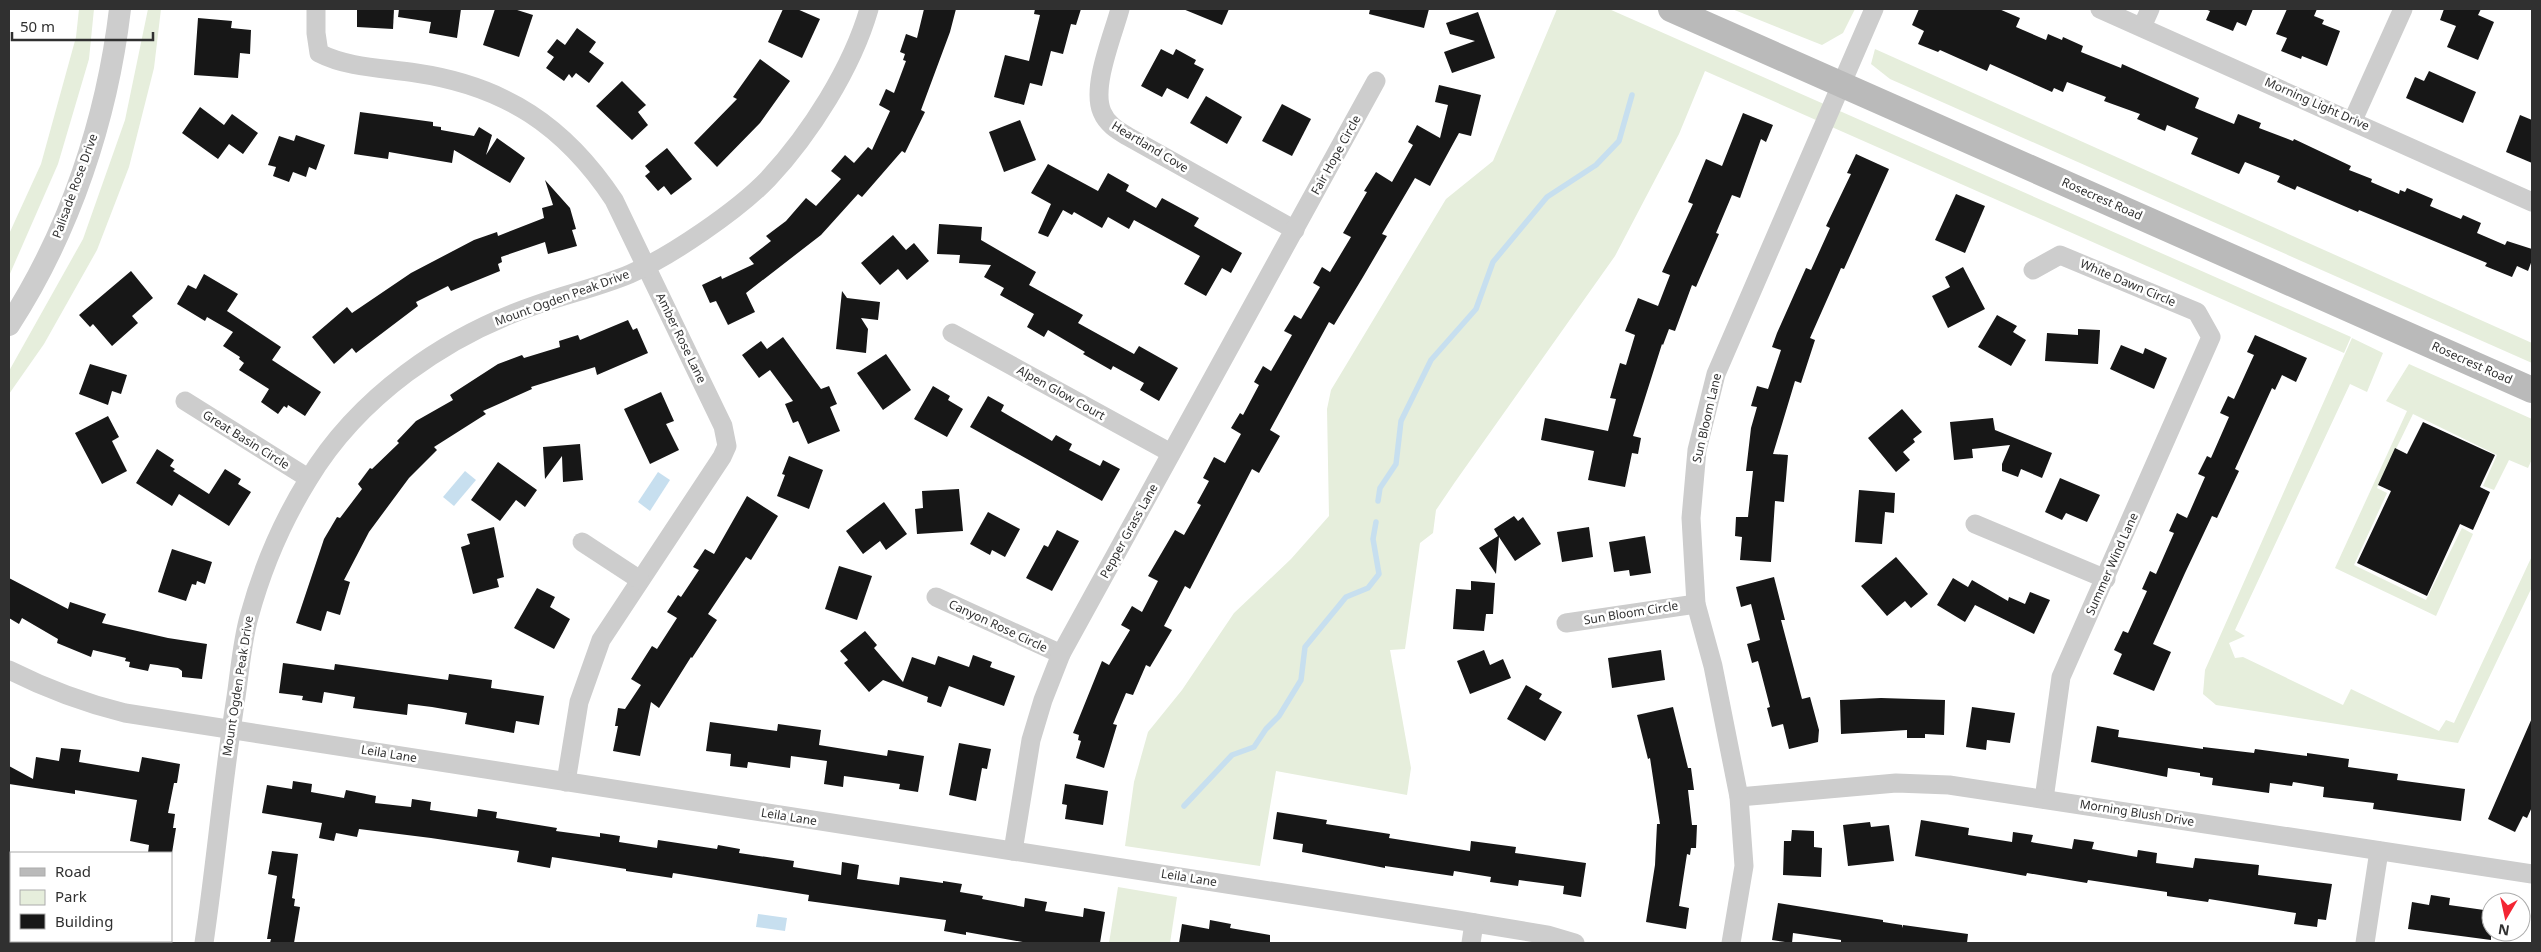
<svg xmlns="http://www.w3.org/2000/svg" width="2541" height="952" font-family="'Noto Sans',sans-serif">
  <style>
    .green { fill: #e6eedc }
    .water { fill: #c7dfef }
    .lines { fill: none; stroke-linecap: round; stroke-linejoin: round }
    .stream { stroke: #c7dfef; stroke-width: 5.5 }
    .building { fill: #171717 }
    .minor { stroke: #cdcdcd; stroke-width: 19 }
    .tertiary { stroke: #cdcdcd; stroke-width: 22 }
    .secondary { stroke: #bababa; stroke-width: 26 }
    .labels { text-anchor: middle; stroke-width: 5; stroke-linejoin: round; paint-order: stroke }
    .street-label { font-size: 12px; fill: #303030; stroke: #fff }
  </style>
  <rect width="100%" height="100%" fill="#fff"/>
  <g class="green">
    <polygon points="79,9 94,9 89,59 58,164 9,276 9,234 41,164 76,37"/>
    <polygon points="148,9 161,9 154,68 129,167 97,250 44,344 9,394 9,371 83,239 125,120"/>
    <polygon points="1557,9 1609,9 2351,337 2344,353 1705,71 1679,134 1615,256 1455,482 1436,510 1433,533 1420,543 1405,649 1390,650 1411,768 1407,795 1276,771 1260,866 1125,846 1134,782 1148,732 1182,690 1234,613 1291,559 1329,516 1327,409 1331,390 1446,199 1493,161"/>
    <polygon points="1732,9 1855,9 1843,33 1822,45"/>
    <polygon points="1875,49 2532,343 2532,363 1890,79 1871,64"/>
    <polygon points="2352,338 2383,353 2367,392 2350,384 2235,630 2245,636 2229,643 2235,658 2243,657 2343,705 2351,689 2439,731 2446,720 2454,723 2532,556 2532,587 2458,743 2216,705 2203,694 2205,670"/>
    <polygon points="2409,364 2532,419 2532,459 2528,468 2509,460 2494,490 2483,486 2497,455 2413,414 2377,488 2387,493 2354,565 2426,600 2462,528 2473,534 2436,616 2335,568 2407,411 2386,401"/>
    <polygon points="1118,887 1177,897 1170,943 1109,943"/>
  </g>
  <g class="water">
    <polygon points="465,471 476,480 454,506 443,497"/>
    <polygon points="658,472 670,480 650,511 638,502"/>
    <polygon points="758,914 787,918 785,931 756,927"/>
  </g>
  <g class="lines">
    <g class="stream">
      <polyline points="1378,501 1380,488 1396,464 1401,421 1431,360 1476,309 1493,262 1547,197 1596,165 1619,141 1632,95"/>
      <polyline points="1184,806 1232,755 1254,747 1266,729 1279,716 1301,680 1305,647 1346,597 1368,588 1379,574 1373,539 1376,522"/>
    </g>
  </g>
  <g class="building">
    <polygon points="357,9 394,9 393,29 357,27"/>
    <polygon points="399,9 461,9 457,38 429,33 431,22 398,17"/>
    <polygon points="495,9 514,9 533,15 519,57 483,45"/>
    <polygon points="783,9 797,9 820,19 802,58 768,42"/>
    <polygon points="924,9 956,9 950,32 921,110 925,112 905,153 902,151 862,197 858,194 821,235 746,293 755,312 728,325 716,301 710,303 702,285 721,276 722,279 754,264 749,258 771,241 766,236 786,221 806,198 816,206 841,179 831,171 845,155 854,163 868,147 872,150 890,111 879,105 886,89 894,93 906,61 903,60 905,54 900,52 906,34 917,38"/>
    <polygon points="1035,9 1081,9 1076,25 1071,24 1063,54 1051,51 1042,86 1030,83 1024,105 994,97 1005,55 1029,61 1040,15 1034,14"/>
    <polygon points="1183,9 1229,9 1222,25"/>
    <polygon points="1370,9 1429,9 1424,28 1369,14"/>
    <polygon points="1919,9 1999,9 2020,18 2016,27 2046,40 2048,34 2062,40 2063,37 2083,46 2081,52 2121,68 2122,64 2199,98 2195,108 2234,124 2238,114 2261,123 2259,128 2293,141 2294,139 2351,166 2349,170 2372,179 2371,182 2399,194 2400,190 2405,192 2407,188 2433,199 2430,206 2461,219 2463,215 2481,223 2477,233 2505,245 2507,241 2532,249 2532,260 2528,271 2517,266 2512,277 2485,266 2487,263 2359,210 2358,212 2297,186 2295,190 2277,182 2280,176 2245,162 2239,174 2191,154 2198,138 2167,125 2165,131 2137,119 2140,114 2104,101 2106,97 2067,82 2063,92 2054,88 2052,92 1990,64 1987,71 1940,50 1938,52 1918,44 1924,31 1912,25"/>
    <polygon points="2205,9 2253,9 2246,26 2237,22 2233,31 2206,20 2210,11"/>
    <polygon points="2287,9 2317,9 2314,16 2324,20 2322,24 2340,31 2327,66 2302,56 2301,59 2281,51 2287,38 2276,34"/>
    <polygon points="2444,9 2481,9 2478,15 2494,22 2478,60 2447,47 2456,26 2440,20"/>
    <polygon points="1478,12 1495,58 1452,73 1444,52 1475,41 1450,34 1446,23"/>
    <polygon points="198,18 232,21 231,28 251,30 250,54 240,53 238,78 194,75"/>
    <polygon points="577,28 596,42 589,52 604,63 589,83 576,73 572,78 569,74 564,81 546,68 554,57 547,52 557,39 565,45"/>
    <polygon points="1161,49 1173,55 1176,49 1196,60 1194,64 1204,69 1188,99 1167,88 1162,97 1141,86"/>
    <polygon points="760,59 790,81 760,123 717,167 694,143 737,99 733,97"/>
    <polygon points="2429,71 2476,92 2463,123 2406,98 2415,77 2424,81"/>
    <polygon points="622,81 646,105 638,112 648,125 632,140 596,106"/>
    <polygon points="1439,85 1481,95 1471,136 1459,133 1430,186 1415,178 1382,234 1387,236 1363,277 1334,325 1329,322 1270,430 1280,436 1259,473 1252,469 1190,589 1185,586 1164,626 1172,630 1150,667 1146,665 1133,695 1126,693 1113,724 1117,725 1104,768 1076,758 1081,741 1078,740 1079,735 1073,733 1102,661 1109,665 1130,630 1121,625 1132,606 1142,612 1158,581 1148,576 1175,530 1184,535 1201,505 1197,503 1209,481 1203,478 1214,457 1225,463 1241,434 1231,428 1240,413 1243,415 1259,385 1254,382 1263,366 1271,371 1292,335 1284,331 1294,315 1301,319 1320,287 1313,283 1322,267 1330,272 1351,237 1343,233 1367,192 1364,191 1376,172 1392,182 1413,145 1408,142 1417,125 1440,138 1448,105 1435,102"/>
    <polygon points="1206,96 1242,117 1227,144 1190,123"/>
    <polygon points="1282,104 1311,119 1292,156 1262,141"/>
    <polygon points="200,107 224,125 232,114 258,133 243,154 229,144 218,159 182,133"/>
    <polygon points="360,112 433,122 433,126 441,127 441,130 474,136 479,127 492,135 486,155 497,138 525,158 510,183 454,150 452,163 389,152 388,159 354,154"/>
    <polygon points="1743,113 1773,125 1766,142 1761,139 1740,198 1732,195 1716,233 1719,234 1696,287 1692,285 1675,331 1669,329 1663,345 1662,344 1633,436 1641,438 1638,454 1632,453 1625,487 1588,480 1594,451 1541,440 1545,418 1608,431 1616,399 1610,398 1620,363 1626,365 1635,335 1625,331 1638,298 1658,306 1670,275 1662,272 1693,204 1688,202 1706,159 1722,166"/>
    <polygon points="2520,115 2532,120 2532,163 2506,152"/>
    <polygon points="1020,120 1036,160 1004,172 989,132"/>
    <polygon points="296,135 325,145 316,170 309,167 306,177 293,172 289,182 273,176 276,167 268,165 279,136 294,141"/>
    <polygon points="667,148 692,179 671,195 664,186 658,191 645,176 650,172 645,166"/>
    <polygon points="1856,154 1889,169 1844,269 1841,268 1810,338 1815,340 1801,383 1795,381 1773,454 1788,455 1784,502 1775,501 1771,562 1740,560 1742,537 1735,536 1736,517 1748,517 1753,471 1746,471 1751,428 1757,407 1751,406 1757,386 1768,389 1781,350 1772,347 1777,333 1806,268 1811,270 1830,228 1826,226 1851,174 1847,173"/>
    <polygon points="1048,164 1098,191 1108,173 1129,185 1126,191 1156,208 1162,198 1199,218 1194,226 1242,253 1231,273 1222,268 1206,296 1184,284 1200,256 1134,220 1129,229 1108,217 1102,228 1074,212 1072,215 1063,210 1048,237 1038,233 1051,204 1031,193"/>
    <polygon points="545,180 570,208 576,229 572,230 577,246 548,254 545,242 501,257 502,262 498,264 500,271 451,291 448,286 416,302 418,306 356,353 352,348 334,364 312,337 347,307 352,313 411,273 474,240 497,232 498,236 544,218 542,208 553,205"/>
    <polygon points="1956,194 1985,206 1965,253 1935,240"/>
    <polygon points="939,224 982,227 981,240 1036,272 1029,285 1083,315 1078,323 1134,354 1139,346 1178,368 1159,401 1140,390 1144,383 1113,366 1111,370 1083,354 1085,352 1048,330 1044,337 1027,327 1034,314 1000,295 1004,288 984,277 991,265 959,263 960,255 937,254"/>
    <polygon points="893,235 906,250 914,243 929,261 907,280 898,269 880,285 861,263"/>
    <polygon points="1963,267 1985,309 1948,328 1932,296 1950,287 1945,277"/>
    <polygon points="131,271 153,298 132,316 138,323 112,346 93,324 90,327 79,315"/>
    <polygon points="204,274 238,294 227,311 281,347 272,360 321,392 305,416 288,405 287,408 284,406 278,414 261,402 269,389 239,370 244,363 239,359 240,357 223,346 233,332 207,317 205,321 177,304 188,285 196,289"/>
    <polygon points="842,291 847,298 880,302 878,320 861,318 868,329 866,353 836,349"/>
    <polygon points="1997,315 2017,326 2013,332 2026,340 2011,366 1978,347"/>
    <polygon points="628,320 633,330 637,328 648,353 597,375 595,367 531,387 532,389 483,411 486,414 434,447 437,450 409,478 369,532 344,580 350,582 340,615 327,611 321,631 296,623 324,539 337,517 340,518 362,489 358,484 370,468 372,469 399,443 397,441 416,421 453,400 450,395 498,364 522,355 524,358 560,347 559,341 578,335 580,340"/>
    <polygon points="2078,329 2100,330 2098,364 2045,361 2047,333 2078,335"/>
    <polygon points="2255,335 2307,358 2296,382 2282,375 2275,390 2272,388 2235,469 2239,471 2217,518 2212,516 2185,573 2153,644 2171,652 2154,691 2113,674 2122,654 2114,650 2123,631 2128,633 2147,591 2142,589 2150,571 2156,574 2174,533 2169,531 2177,513 2187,518 2205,477 2198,474 2207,456 2211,458 2229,417 2220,413 2228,396 2234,399 2254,355 2247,352"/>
    <polygon points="783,337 821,389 829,386 837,404 830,407 840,431 808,444 798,421 793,423 785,404 793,401 770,370 759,378 742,355 761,341 767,349"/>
    <polygon points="2121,345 2143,354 2145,348 2167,358 2154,389 2110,369"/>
    <polygon points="886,354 911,390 883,410 857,373"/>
    <polygon points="90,364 127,375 121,394 112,391 108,405 79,394"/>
    <polygon points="933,386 950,396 948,400 963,409 947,437 914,419"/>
    <polygon points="661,392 674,421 666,424 679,450 650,464 624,409"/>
    <polygon points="988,396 1004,405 1001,411 1052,441 1056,435 1072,444 1069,450 1100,466 1103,460 1120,469 1102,501 970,427"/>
    <polygon points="1902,409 1922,432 1913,439 1915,442 1903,452 1910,460 1896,472 1868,438"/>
    <polygon points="108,416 119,437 112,441 127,471 102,484 75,433"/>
    <polygon points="1993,418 1995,430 2052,453 2042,478 2021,469 2018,477 2002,471 2002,464 2010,445 1972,449 1973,458 1954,460 1950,422"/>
    <polygon points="2423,422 2495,455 2480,487 2490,492 2473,530 2460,524 2427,596 2357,563 2391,491 2378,485 2395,448 2407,454"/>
    <polygon points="580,444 583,480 563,482 562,456 545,479 543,447"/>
    <polygon points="157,449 174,460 170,466 175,469 173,471 209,494 225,469 241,479 238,484 251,492 229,526 179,494 172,506 136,483"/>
    <polygon points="789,456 823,470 809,509 777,496 785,475 782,474"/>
    <polygon points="498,462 537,490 525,507 516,500 500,521 471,500"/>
    <polygon points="2060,478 2100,495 2087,522 2066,513 2062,520 2045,512"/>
    <polygon points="959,489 963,531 917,534 915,509 923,508 922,491"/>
    <polygon points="1859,490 1895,493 1894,513 1885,512 1882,544 1855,542"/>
    <polygon points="747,496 778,516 751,560 746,557 708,614 717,620 692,658 691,657 659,708 651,702 640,756 613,751 618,726 615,726 618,708 625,709 641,685 631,679 652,646 657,649 677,618 667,612 678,595 681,597 699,570 693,567 705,549 714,554"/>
    <polygon points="884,502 907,534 886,550 880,541 863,554 846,531"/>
    <polygon points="988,512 1020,529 1005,557 992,550 990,555 970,544"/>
    <polygon points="1514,516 1518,521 1523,517 1541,544 1515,561 1499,537 1496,574 1479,548 1498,536 1494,529"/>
    <polygon points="494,527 504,577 497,579 499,587 473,594 461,547 470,544 467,534"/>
    <polygon points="1589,527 1593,557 1562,562 1557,532"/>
    <polygon points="1057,530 1079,541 1052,591 1026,578 1044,545 1048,547"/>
    <polygon points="1645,536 1651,573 1630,576 1629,570 1614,572 1609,542"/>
    <polygon points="172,549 212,562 205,584 197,581 196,585 192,584 186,601 158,592"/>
    <polygon points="1896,557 1928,594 1911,608 1905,601 1887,616 1861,586"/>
    <polygon points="839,566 872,576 857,620 825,609"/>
    <polygon points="1774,577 1785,620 1781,620 1802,699 1810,697 1819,730 1818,742 1789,749 1783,724 1772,727 1767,708 1770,707 1758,661 1752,663 1747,644 1760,640 1751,604 1741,607 1736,587"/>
    <polygon points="9,578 68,609 70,602 106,614 102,623 168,638 207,644 202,679 182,677 182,671 178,668 150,664 148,671 129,667 130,662 125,661 126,658 93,650 91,657 57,643 58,639 22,618 19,624 9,618"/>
    <polygon points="1953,578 1968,587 1972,580 2008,601 2009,597 2025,604 2030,592 2050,600 2034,634 1975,605 1965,622 1937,605"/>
    <polygon points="1471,581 1495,583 1493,614 1486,614 1484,631 1453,629 1456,589 1471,590"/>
    <polygon points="537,588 555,597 550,607 570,619 554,649 514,628"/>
    <polygon points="865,631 877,645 874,648 903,682 912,657 935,665 938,656 969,667 973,655 992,662 990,667 1015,676 1004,706 949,686 941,707 927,702 928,697 883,680 869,692 844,663 848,660 840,651"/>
    <polygon points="1484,650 1490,665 1503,659 1511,678 1470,694 1457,661"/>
    <polygon points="1661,650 1665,680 1612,688 1608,658"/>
    <polygon points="283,663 334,670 335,664 448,680 449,674 492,680 491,688 544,696 539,725 516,721 514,733 465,724 467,713 432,707 408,704 407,715 353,708 355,697 324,692 322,703 302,700 303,696 279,693"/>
    <polygon points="1526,685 1542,694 1539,699 1562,712 1545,741 1507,719"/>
    <polygon points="1881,698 1945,700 1944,735 1925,734 1925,738 1907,738 1907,730 1841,734 1840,700"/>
    <polygon points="1673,707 1688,768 1691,768 1694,790 1688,790 1692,825 1697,825 1696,848 1691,848 1690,855 1687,854 1679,906 1689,908 1686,929 1646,922 1655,865 1657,824 1660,824 1650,758 1648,759 1637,715"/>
    <polygon points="1972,707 2015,713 2010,743 1987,740 1986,750 1966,747"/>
    <polygon points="2532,718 2532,807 2527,818 2523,816 2515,832 2488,819"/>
    <polygon points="710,722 777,731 778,724 821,730 819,745 887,756 888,750 924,756 918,792 899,789 900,784 844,776 843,787 824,784 827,761 791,756 790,768 748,762 747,768 730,766 731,754 706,751"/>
    <polygon points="2097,726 2119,730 2118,737 2203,749 2203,747 2254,753 2255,749 2307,756 2307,753 2349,759 2348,767 2398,774 2397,780 2465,789 2461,821 2373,809 2374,803 2323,797 2324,787 2293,782 2292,786 2270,783 2269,793 2212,785 2213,778 2200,776 2200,773 2168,768 2167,777 2091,762"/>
    <polygon points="959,743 991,749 987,769 982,768 976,801 949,795"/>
    <polygon points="61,748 81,750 79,762 139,772 142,757 180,764 177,783 174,783 168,813 175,814 173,828 176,828 172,853 148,853 149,845 130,841 137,800 75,790 75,794 9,784 9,766 33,779 36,757 59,761"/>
    <polygon points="293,781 312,784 311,792 344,798 346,790 376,796 375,803 411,807 412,799 431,802 430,810 477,817 478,809 497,812 496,818 557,828 556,831 600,837 600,833 620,836 619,842 657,848 658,840 717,849 718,845 740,849 739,853 794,861 793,867 841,875 842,862 859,865 857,879 899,885 900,877 943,883 943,881 962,884 960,892 983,896 982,899 1024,907 1025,898 1047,902 1045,911 1083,917 1084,908 1105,912 1100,943 1028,943 966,932 966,935 944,931 946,920 808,901 809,895 673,873 672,878 626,871 626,869 552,857 550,868 517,862 519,851 431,838 359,829 357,837 336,833 334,841 319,838 322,823 262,813 267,785 292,789"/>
    <polygon points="1065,784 1108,791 1103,825 1065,819 1067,805 1062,804"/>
    <polygon points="1277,812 1327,820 1326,824 1390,834 1389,838 1470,851 1471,841 1516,847 1515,853 1586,863 1581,897 1563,894 1564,886 1519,880 1518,886 1490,882 1491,877 1454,871 1453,876 1385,866 1385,868 1302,852 1303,844 1273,839"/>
    <polygon points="1921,820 1969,828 1968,835 2012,842 2013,832 2033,835 2031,842 2072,849 2074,839 2094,842 2092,849 2137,857 2138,850 2157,853 2156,863 2193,868 2195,858 2259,865 2258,875 2332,884 2326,920 2318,919 2317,927 2294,924 2296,913 2209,899 2208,902 2167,896 2167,892 2088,880 2087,883 2027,873 2026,876 1915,856"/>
    <polygon points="1870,822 1871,827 1889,825 1894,861 1848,866 1843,825"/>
    <polygon points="1792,830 1814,831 1814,847 1822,848 1821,877 1783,875 1784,841 1791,841"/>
    <polygon points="272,851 298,854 292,898 295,899 294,906 300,907 294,943 270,943 271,939 267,939 277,876 268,874"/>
    <polygon points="2431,895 2450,898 2449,905 2491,911 2491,940 2408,929 2412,902 2429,905"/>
    <polygon points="1778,903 1883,920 1883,922 1902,925 1903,928 1903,925 1968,934 1967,943 1841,943 1841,940 1793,933 1792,943 1772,940"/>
    <polygon points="1210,920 1231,924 1230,928 1270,935 1270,943 1179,943 1182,924 1209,929"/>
  </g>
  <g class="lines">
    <g class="minor">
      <path d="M 316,9 L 316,33 L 319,53 C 348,68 384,68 416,73 C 505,86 565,126 614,200 L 723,426 L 727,446 L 722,457 L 601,640 L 579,702 L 566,782"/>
      <path d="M 1120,9 C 1113,35 1091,87 1102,112 C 1107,124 1117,130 1127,136 L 1295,230"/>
      <polyline points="2100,9 2532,202"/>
      <polyline points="2142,27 2150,9"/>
      <polyline points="2353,120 2403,9"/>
      <polyline points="2033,270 2060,255 2197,312 2211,337 2061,677 2044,799"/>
      <polyline points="952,333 1171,453"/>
      <polyline points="185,401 308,478"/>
      <polyline points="1975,524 2106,579"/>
      <polyline points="582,542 640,580"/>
      <polyline points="936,597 1061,654"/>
      <polyline points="1566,623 1696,604"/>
      <path d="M 9,670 C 47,689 84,703 125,713 L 1457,920 L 1548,935 L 1575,943"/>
      <polyline points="1739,797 1896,783 1949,785 2532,874"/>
      <polyline points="1013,851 1031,740 1043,700 1061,654 1376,81"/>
      <path d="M 204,943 C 216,861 223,779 236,697 C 240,670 242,642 249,617 C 262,569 282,522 308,480 C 358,397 445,336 536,305 C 567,294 599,287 630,274 C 671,256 737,211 768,179 C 810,134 852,68 869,9"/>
      <polyline points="1471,943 1474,923"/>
      <polyline points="1731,943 1744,866 1739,797 1713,666 1696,604 1691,518 1697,450 1716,374 1874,9"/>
      <polyline points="2365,943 2379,851"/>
    </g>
    <path class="tertiary" d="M 9,325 C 70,231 107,119 120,9"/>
    <polyline class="secondary" points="1671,9 2532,390"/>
  </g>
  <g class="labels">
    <g class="street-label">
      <text transform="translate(2317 104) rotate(24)" y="4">Morning Light Drive</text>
      <text transform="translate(1150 147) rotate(31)" y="4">Heartland Cove</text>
      <text transform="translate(1336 155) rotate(-61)" y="4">Fair Hope Circle</text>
      <text transform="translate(75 186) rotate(-70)" y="4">Palisade Rose Drive</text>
      <text transform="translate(2102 199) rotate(24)" y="4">Rosecrest Road</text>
      <text transform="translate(2128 283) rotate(23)" y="4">White Dawn Circle</text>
      <text transform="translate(562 298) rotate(-20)" y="4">Mount Ogden Peak Drive</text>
      <text transform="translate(681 338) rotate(64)" y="4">Amber Rose Lane</text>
      <text transform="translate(2472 363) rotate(24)" y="4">Rosecrest Road</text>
      <text transform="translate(1061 393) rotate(29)" y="4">Alpen Glow Court</text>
      <text transform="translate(1707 418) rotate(-77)" y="4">Sun Bloom Lane</text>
      <text transform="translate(246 440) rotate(32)" y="4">Great Basin Circle</text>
      <text transform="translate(1129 531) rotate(-61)" y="4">Pepper Grass Lane</text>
      <text transform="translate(2112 564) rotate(-66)" y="4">Summer Wind Lane</text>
      <text transform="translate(1631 613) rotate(-9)" y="4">Sun Bloom Circle</text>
      <text transform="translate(998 626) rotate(25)" y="4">Canyon Rose Circle</text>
      <text transform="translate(238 686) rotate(-81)" y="4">Mount Ogden Peak Drive</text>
      <text transform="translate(389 754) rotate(9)" y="4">Leila Lane</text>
      <text transform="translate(2137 813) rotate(9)" y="4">Morning Blush Drive</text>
      <text transform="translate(789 817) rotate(9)" y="4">Leila Lane</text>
      <text transform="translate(1189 878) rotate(9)" y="4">Leila Lane</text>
    </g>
  </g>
  <rect width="2541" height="952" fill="none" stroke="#303030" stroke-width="20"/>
  <rect x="10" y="852" width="162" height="90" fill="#ffffff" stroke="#acacac"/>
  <rect x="20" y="868" width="25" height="8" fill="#bababa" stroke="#acacac"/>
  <text x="55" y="877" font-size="15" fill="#303030">Road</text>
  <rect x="20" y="890" width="25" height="15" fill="#e6eedc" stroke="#acacac"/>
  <text x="55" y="902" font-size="15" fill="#303030">Park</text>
  <rect x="20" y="914" width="25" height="15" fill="#171717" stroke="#acacac"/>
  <text x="55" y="927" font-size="15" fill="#303030">Building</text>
  <g transform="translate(2506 917) rotate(189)"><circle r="24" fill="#ffffff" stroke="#acacac"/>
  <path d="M0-4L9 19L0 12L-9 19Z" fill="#f32533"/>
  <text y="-8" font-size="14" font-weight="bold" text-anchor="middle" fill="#303030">N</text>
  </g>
  <path d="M12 32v8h141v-8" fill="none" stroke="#303030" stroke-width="2.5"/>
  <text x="20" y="32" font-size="15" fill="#303030" stroke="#ffffff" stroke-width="4" paint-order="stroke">50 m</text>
</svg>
